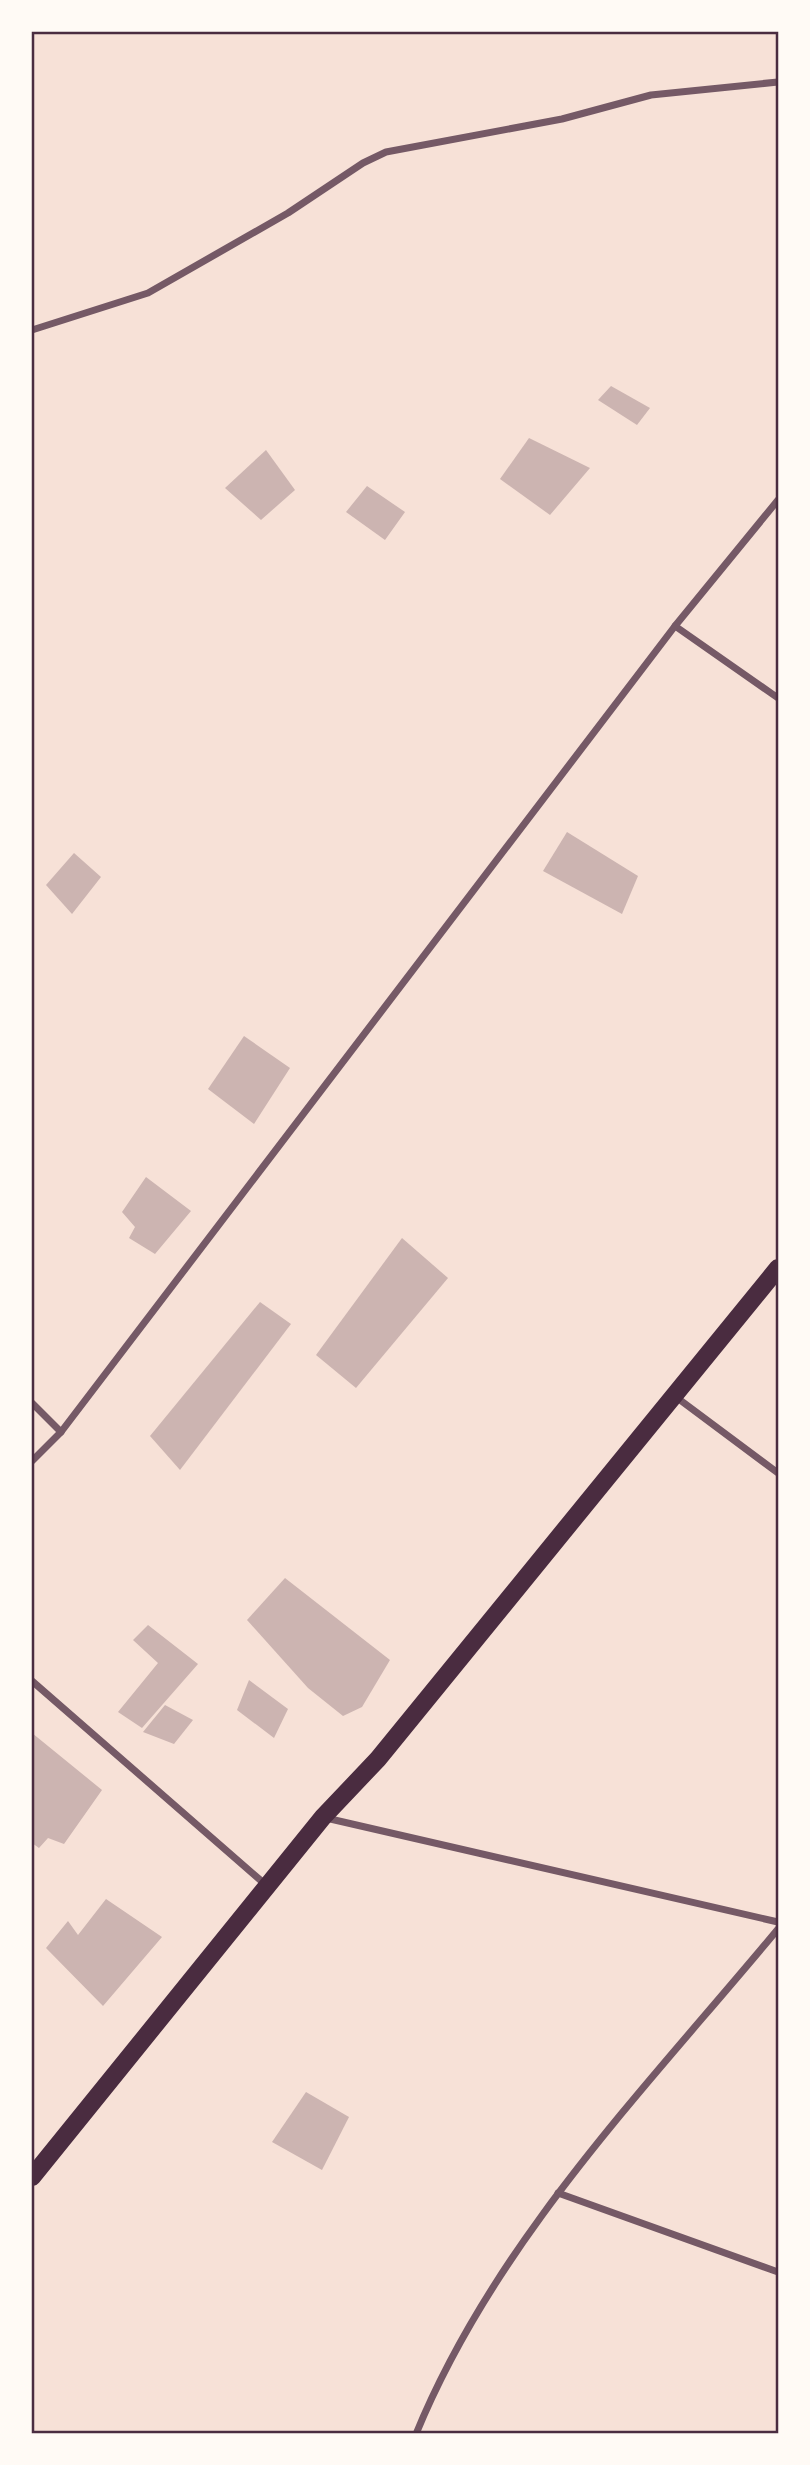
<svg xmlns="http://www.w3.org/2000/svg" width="810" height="2465" font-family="'Open Sans',sans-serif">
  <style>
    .building { fill: #ccb4b1 }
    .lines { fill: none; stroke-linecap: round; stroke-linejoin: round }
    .minor { stroke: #755966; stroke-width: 7 }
    .primary { stroke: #4a2c40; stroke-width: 18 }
    .neatline { fill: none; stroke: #4a2c40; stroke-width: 2.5 }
  </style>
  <rect width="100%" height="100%" fill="#f7e1d7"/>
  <g class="building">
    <polygon points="611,386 650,408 637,425 598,400"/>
    <polygon points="529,438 590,468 550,515 500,479"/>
    <polygon points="266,450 295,490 261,520 225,488"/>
    <polygon points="367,486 405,512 385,540 346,512"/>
    <polygon points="567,832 638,876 622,914 543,871"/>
    <polygon points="74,853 101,877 72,914 46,885"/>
    <polygon points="244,1036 290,1068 254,1124 208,1089"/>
    <polygon points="146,1177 191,1211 155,1254 129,1238 135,1227 122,1212"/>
    <polygon points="402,1238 448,1278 356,1388 316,1355"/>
    <polygon points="260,1302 291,1324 180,1470 150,1436"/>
    <polygon points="285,1578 390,1660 362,1707 343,1716 308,1688 247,1620"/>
    <polygon points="148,1625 198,1664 142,1728 118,1712 158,1663 133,1640"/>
    <polygon points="249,1680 288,1709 274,1738 237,1710"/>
    <polygon points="165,1705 193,1720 174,1744 143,1732"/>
    <polygon points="32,1733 102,1790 64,1844 48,1838 39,1848 32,1843"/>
    <polygon points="106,1899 162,1937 103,2006 46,1948 68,1921 78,1935"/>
    <polygon points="306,2092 349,2117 322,2170 272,2142"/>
  </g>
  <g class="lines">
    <g class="minor">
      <polyline points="32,330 148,293 288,213 363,163 386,152 562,119 651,95 778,82"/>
      <polyline points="675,626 778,698"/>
      <polyline points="676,1397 778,1473"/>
      <polyline points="32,1403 61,1432"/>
      <polyline points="32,1461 61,1432 675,626 778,500"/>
      <polyline points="32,1681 266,1885"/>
      <polyline points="326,1818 778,1922"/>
      <polyline points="558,2193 778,2272"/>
      <path d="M 416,2434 C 495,2241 647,2087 778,1929"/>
    </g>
    <polyline class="primary" points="32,2177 323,1817 378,1759 778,1268"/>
  </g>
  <rect width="810" height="2465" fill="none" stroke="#fffaf5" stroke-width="66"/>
  <rect x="33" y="33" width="744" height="2399" class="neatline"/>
</svg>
